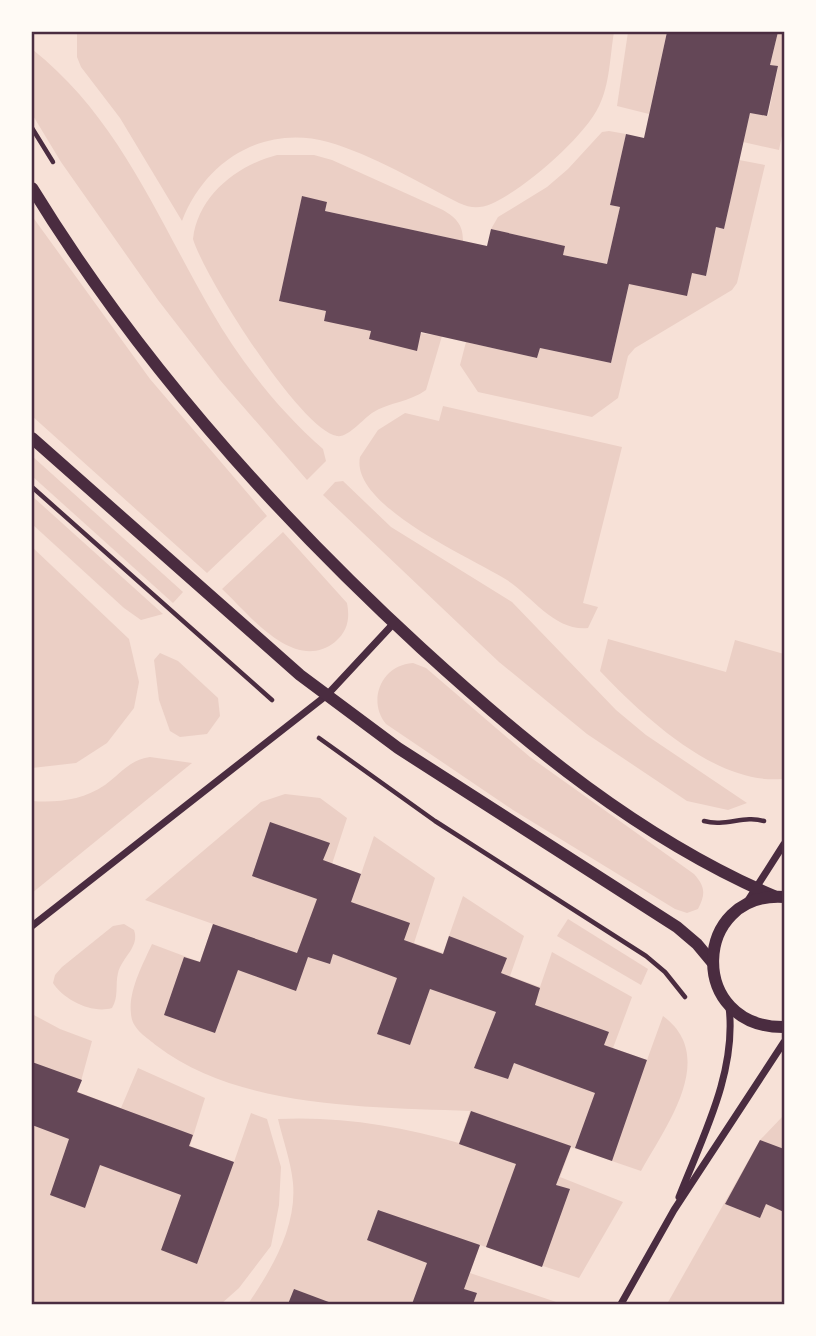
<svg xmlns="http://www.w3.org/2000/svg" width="816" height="1336" font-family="'Open Sans',sans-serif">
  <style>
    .green { fill: #ebcfc5 }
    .building { fill: #644757 }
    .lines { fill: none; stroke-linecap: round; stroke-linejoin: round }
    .path { stroke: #4a2c40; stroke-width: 4.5 }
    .minor { stroke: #4a2c40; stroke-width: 7 }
    .tertiary { stroke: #4a2c40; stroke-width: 12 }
    .neatline { fill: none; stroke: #4a2c40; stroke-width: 2.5 }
  </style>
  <rect width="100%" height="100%" fill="#f7e1d7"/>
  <g class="green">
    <path d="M 77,32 L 614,32 C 610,55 610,84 599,106 C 584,138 523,190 491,204 C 479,209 470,208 459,203 C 418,182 373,155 328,142 C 264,124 205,161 182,221 L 120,118 L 81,67 L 77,57 Z"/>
    <polygon points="628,32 667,32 649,114 617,106"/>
    <polygon points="778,32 784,32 784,126 779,150 743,142 750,113 768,116 778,67 770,65"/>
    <path d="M 32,49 C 120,119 157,218 212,312 C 241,362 280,412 323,449 L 326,461 L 307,480 L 220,380 L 158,300 L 61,162 L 32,114 Z"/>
    <polygon points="609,131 626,134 610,205 620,207 607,264 563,255 564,246 491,229 498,217 547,187 568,169 602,132"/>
    <path d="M 277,155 L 314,155 L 332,160 L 443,210 C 456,218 463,224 463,241 L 325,211 L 327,202 L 302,197 L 279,301 L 326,311 L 324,321 L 442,336 L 426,390 C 410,402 389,402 372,413 C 363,419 348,438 337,436 C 301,431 204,276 193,239 C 198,195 238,165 277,155 Z"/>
    <polygon points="739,160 765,165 737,283 732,290 635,348 628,356 618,398 592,417 478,392 460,365 466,342 537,358 540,348 611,363 629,284 692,273 706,276 716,227 724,229"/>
    <polygon points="32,216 150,379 267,516 207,573 32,416"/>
    <path d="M 443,406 L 622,447 L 583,603 L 598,607 L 588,628 C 554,631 533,597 507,580 C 474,559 350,506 360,457 L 378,430 L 405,413 L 439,421 Z"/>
    <polygon points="32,456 183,592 173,603 32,476"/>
    <polygon points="343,481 391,527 512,602 616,710 646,735 747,803 728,810 687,801 587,734 499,662 323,495 335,482"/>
    <polygon points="32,496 163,614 141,620 124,608 32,524"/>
    <path d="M 283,532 L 347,603 C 350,618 348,631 335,642 C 294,674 249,614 222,589 Z"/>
    <polygon points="32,547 129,639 139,682 134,708 107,743 76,763 32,768"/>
    <path d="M 608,639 L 726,672 L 735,640 L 784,654 L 782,779 C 716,785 643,716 600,671 Z"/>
    <polygon points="160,653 178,661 218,698 220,716 207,734 180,737 170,731 159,700 154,660"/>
    <path d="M 413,663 L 426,668 L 530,757 L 694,874 C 705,886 706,894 698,909 L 687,913 L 675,909 L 513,810 L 386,724 C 367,701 381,665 413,663 Z"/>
    <path d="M 150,757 L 192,763 L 32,893 L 32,801 C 57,803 83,800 105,785 C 120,774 131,759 150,757 Z"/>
    <path d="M 285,794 L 320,798 L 347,818 L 332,864 L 361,874 L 374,836 L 435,878 L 414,943 L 443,953 L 463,896 L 524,936 L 510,976 L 540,987 L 552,952 L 632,997 L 613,1048 L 647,1060 L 663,1016 C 719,1057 665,1127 641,1171 L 571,1147 L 560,1177 L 623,1202 L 579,1278 L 480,1245 L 470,1273 L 562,1304 L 248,1304 C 271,1270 297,1227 293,1183 C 291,1162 283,1140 278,1119 C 339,1116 401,1126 459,1143 L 470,1111 C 372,1107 239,1109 157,1046 C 146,1037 132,1029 131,1014 C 128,991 143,964 152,944 L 200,962 L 213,924 L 145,900 L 261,802 Z"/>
    <polygon points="568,919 648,969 641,985 557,936"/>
    <path d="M 124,924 L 134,930 C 140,947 122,957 118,973 C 115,985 119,997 112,1008 C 92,1014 64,1000 53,983 L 55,975 L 62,967 L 113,926 Z"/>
    <polygon points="32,1014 60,1029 92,1041 78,1092 121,1108 138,1068 205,1098 190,1146 234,1162 251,1113 267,1119 281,1167 279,1205 271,1246 239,1288 221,1304 32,1304"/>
    <polygon points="784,1115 784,1304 667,1304 760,1140"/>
  </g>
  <g class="building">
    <polygon points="667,32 778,32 770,65 778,66 767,116 750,113 724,229 716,227 706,276 692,273 687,296 629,284 611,363 540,348 537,358 421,332 417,351 369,339 371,331 324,321 326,311 279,301 302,196 327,202 325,211 487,246 491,229 565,246 563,255 607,264 620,207 610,205 626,134 644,138"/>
    <polygon points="270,822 330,843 323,860 361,874 351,902 410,923 404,940 443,954 449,936 507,958 501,973 540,988 535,1005 609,1032 604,1045 647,1060 612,1161 575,1148 595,1093 514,1063 508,1079 474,1068 496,1012 430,989 410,1045 377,1034 397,978 333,954 330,964 308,957 296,991 238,970 215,1033 164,1015 184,957 200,962 213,924 297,953 317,899 252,876"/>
    <polygon points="32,1062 82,1080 77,1092 193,1135 189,1146 234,1162 197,1264 161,1250 181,1195 100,1165 85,1208 50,1195 69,1139 32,1125"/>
    <polygon points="471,1111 571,1146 556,1185 570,1189 542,1267 486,1247 516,1164 459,1144"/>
    <polygon points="760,1140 784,1149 784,1212 766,1204 760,1218 725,1204"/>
    <polygon points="378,1210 480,1245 464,1289 477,1293 473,1304 412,1304 427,1263 367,1240"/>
    <polygon points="294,1289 334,1304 288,1304"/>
  </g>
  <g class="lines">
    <g class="path">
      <polyline points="32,128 53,162"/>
      <polyline points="32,487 272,700"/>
      <polyline points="319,738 435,821 646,956 665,972 685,997"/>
      <path d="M 704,821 C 725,827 744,815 764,821"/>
    </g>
    <g class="minor">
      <polyline points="747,902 784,844"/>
      <polyline points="32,926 327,695 394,623"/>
      <path d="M 679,1197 C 702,1138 737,1072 729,1007"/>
      <polyline points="621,1304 674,1210 784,1042"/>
    </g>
    <g class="tertiary">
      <path d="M 32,188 C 138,361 272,511 421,648 C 527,745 641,839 774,896"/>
      <polyline points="32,438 300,675 398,748 677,927 697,944 712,962"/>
      <path d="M 784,897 C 692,891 687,1028 784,1027"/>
    </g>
  </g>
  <rect width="816" height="1336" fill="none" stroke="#fffaf5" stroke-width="66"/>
  <rect x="33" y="33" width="750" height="1270" class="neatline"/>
</svg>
